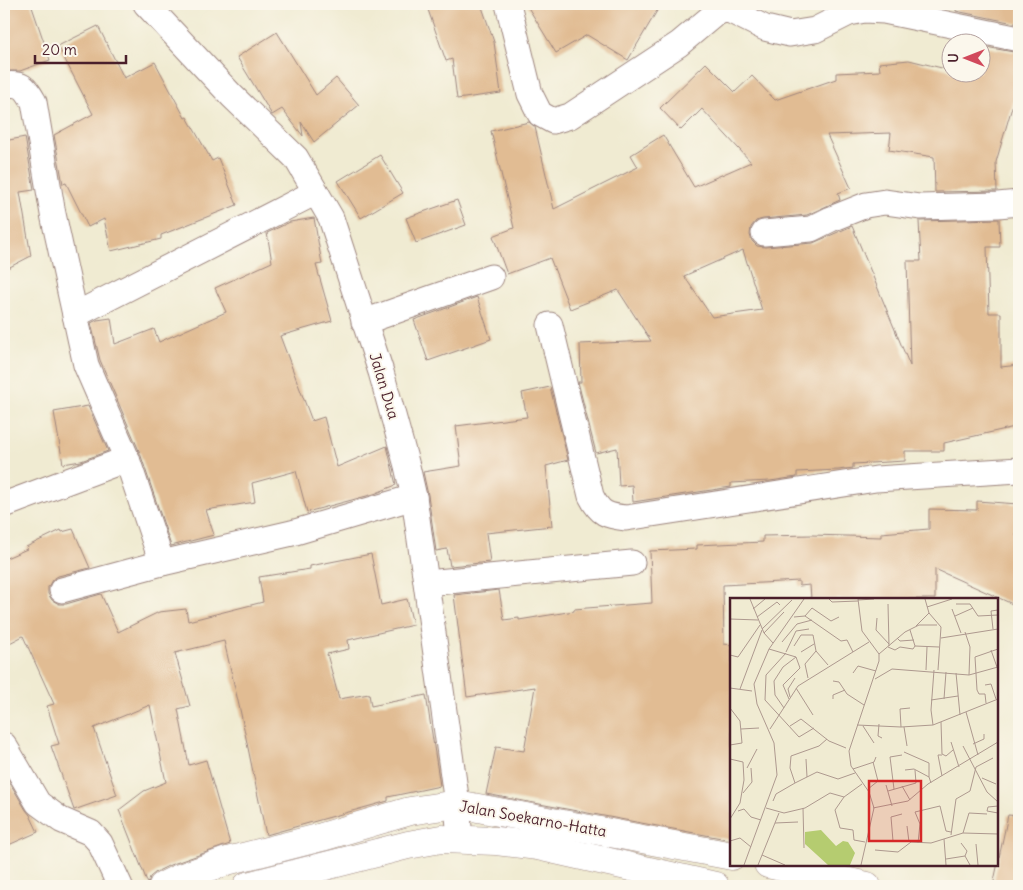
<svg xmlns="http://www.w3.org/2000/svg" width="1023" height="890" font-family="Delius,sans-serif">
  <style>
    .building { fill: #e1bc93; fill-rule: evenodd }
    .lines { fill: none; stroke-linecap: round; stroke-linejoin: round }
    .minor-casing { stroke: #9d857e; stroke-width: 27 }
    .trunk-casing { stroke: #9d857e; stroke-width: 29 }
    .minor { stroke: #fff; stroke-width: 25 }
    .trunk { stroke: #fff; stroke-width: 28 }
    .labels { text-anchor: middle; stroke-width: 4; stroke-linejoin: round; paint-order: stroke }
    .street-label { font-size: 15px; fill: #4a1f2b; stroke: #fbf7ec }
    .inset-road { fill: none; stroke: #ae998f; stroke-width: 1 }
    .view { fill: #d62828; fill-opacity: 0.15; stroke: #d62828; stroke-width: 2.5 }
    .inset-edge { fill: none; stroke: #4a1f2b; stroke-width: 2.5 }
  </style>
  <rect width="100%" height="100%" fill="#fbf7ec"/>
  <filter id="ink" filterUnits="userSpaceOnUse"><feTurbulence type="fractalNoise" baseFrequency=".02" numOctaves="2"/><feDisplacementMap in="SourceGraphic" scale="10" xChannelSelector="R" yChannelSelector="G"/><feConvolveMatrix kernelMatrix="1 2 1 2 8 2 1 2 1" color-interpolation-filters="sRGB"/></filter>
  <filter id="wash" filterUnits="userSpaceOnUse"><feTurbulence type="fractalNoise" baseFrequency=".0096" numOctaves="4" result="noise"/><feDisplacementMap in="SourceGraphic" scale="20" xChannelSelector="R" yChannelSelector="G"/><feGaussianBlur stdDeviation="1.12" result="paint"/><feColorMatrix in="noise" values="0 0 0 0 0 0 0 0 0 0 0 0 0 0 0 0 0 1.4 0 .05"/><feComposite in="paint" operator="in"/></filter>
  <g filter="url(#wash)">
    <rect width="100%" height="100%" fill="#f0ebd2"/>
    <g id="blocks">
      <g class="building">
        <polygon points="4,4 31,4 50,60 20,71 4,71"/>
        <polygon points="426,4 481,4 494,42 501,93 457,99 452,59 446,61"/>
        <polygon points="526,4 661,4 628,60 587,35 556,53"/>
        <polygon points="956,4 1019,4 1019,24 956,11"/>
        <polygon points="98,26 124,78 155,62 185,118 187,117 212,161 218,158 237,205 161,235 161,239 111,251 104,219 88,227 66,183 63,184 54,135 93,114 58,46"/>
        <polygon points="277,32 316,95 336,78 359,105 314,142 301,122 303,136 282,109 272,115 237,57"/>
        <path d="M 980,46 L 1019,53 L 1019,83 L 996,162 L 997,191 L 935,192 L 934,157 L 889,150 L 891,133 L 827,135 L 851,188 L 838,193 L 840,200 L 807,215 L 763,219 L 756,221 L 751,227 L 750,235 L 752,241 L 757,246 L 765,247 L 813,243 L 852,226 L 910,366 L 907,261 L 921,261 L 919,221 L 999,219 L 1000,247 L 987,247 L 989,313 L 1001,313 L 1001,367 L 1019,365 L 1019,426 L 944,443 L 944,451 L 905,451 L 905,461 L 853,464 L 853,468 L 838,470 L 797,472 L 797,477 L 770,481 L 731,483 L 731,487 L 633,502 L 632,485 L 619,486 L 617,448 L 596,453 L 578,382 L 581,382 L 580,344 L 651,341 L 618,290 L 570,309 L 550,258 L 507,274 L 493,236 L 514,228 L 491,131 L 529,122 L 535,127 L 554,209 L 638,167 L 631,155 L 663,135 L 694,187 L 751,162 L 702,109 L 681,130 L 660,108 L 706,63 L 735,92 L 752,76 L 775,100 L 836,79 L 836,73 L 880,71 L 879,63 L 909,60 L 950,70 L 950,67 L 950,72 L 980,72 ZM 743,250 L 762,310 L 712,317 L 684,276 Z"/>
        <polygon points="25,137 34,190 20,192 31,256 4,270 4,141"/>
        <polygon points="380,155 403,193 361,218 338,181"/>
        <polygon points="457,200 466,225 416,243 406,218"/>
        <polygon points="314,218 322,264 316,265 332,321 280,336 312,421 324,417 337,467 387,446 396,485 374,494 307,512 296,471 252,483 255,502 206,510 214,535 171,546 140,453 100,360 91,323 97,320 111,318 115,344 154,329 159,342 226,312 215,288 272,262 267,233 290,222"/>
        <polygon points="477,297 491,339 428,361 414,320"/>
        <polygon points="550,387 568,460 546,466 552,526 486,533 490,562 450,566 447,549 436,551 428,495 423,472 461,466 456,426 527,417 522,393"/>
        <polygon points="88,406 108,451 81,461 63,464 54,412"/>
        <polygon points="977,501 1018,504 1016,536 1019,538 1019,607 935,569 935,599 811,599 810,585 799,586 799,581 723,585 724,644 732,645 732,840 486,794 496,747 524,751 535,687 467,697 454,595 499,590 504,620 519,618 519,620 574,611 574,609 652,603 650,551 697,549 697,545 763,542 763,536 812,535 881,537 881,533 929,529 929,509 977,510"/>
        <polygon points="73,529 90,568 58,576 52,580 48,587 48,594 52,600 59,604 66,604 101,594 118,632 159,612 186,609 188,621 263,602 259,577 310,569 310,566 371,554 381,605 407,599 413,625 348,640 349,649 327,654 339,699 369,694 371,706 426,695 440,786 388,797 388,801 266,835 241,714 224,641 175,653 190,706 178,709 189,765 206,760 230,844 170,865 156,872 150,877 148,884 119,810 144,791 166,782 150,705 94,728 117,795 74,810 51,746 59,744 47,706 54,704 23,636 4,646 4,559 27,549 26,547 61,530 62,532"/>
        <polygon points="4,773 26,810 30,815 38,832 4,847"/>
        <polygon points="1008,815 1019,816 1019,886 993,886"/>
      </g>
    </g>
  </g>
  <g filter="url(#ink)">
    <use href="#blocks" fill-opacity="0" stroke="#9d857e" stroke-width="1"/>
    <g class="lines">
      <defs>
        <g id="minor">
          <polyline points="146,4 232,96 296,158 331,218 381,372 407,466 414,497 457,804 460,839"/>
          <polyline points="508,4 530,94 540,114 553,121 570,116 679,44 716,13 725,10 731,11 765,28 790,34 815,30 849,13 865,10 884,11 1019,39"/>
          <path d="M 4,85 C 22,83 25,86 34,102 L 53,214 L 86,365 L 127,459 L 162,563"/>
          <polyline points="764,233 811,229 831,219 866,205 885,202 920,207 998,205 1019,203"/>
          <polyline points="75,315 316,192"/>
          <polyline points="364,322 491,277"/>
          <path d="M 550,325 L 591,496 C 600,514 607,516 626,518 L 876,479 L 1019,470"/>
          <polyline points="4,505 127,459"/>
          <polyline points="427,583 632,563"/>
          <polyline points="62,590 162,563 292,533 414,497"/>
          <polyline points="4,745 38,803 61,820 91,833 100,843 120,886"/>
        </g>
        <g id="trunk">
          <polyline points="768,864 867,886"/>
          <polyline points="163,886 177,879 227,861 322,837 410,811 457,804 732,856"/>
          <polyline points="247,886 408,845 441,839 496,841 538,846 715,886"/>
        </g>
      </defs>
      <use href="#minor" class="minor-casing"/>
      <use href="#trunk" class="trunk-casing"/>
      <use href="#minor" class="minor"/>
      <use href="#trunk" class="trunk"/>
    </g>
  </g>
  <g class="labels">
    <g class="street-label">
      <text transform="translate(384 386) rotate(73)" y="5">Jalan Dua</text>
      <text transform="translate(533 819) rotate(10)" y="5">Jalan Soekarno-Hatta</text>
    </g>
  </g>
  <g transform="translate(730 598)">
    <rect width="268" height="268" fill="#f0ebd2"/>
    <path d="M 91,232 L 106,248 L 113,243 L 118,244 L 125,255 L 120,267 L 98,267 L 75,246 L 75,234 Z" fill="#b5cc70"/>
    <path class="inset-road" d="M 20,1 L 34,35 L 43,45M 99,1 L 102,4 L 128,3M 128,1 L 132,33 L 149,56 L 149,63 L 119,153 L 121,168 L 139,194 L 144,210 L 131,267M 128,2 L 144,1M 158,6 L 159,48M 226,6 L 240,6 L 248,18 L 268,17M 197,9 L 222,1M 23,11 L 35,1M 222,11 L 231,35M 199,15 L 211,29 L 208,72M 75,18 L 82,10 L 101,23 L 109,19M 225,18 L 243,10M 27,19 L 47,4 L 50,7M 64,19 L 75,18 L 111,43 L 117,42 L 123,54M 147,20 L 146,32 L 159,46M 0,21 L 28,22M 186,28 L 199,15 L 195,1M 32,31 L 62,2M 263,31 L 261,13 L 268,12M 180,32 L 185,48 L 209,49M 235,34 L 240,49 L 239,77M 34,35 L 54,14M 167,40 L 170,43 L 184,42M 211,40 L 268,31M 52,44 L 67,26 L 82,22M 64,48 L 71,37 L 83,37 L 86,53 L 98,67M 158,49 L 165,52 L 170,49 L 183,51 L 185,48M 39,51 L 66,59 L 70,70 L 53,87 L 59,101M 261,52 L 268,72M 56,54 L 66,33 L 79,31M 71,54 L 84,46M 56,55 L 36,77 L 35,102 L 69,139 L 84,130M 149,56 L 175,34 L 189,27 L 207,27M 0,57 L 8,59 L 30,27M 245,59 L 247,92 L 249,96 L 255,96 L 256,105M 245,59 L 268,51M 196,72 L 197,49M 123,75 L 128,68 L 146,73M 226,75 L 230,117M 78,80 L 75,66 L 86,53M 145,81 L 162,71 L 239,77 L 268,69M 103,83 L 109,84 L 117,96 L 134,107M 255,87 L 261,86 L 266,101M 0,90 L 22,93M 66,90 L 83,117M 10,91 L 32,32M 60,99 L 58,91 L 65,80M 103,101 L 103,97 L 115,92M 214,101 L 216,74M 201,102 L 228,98M 0,110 L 10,123 L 12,145 L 0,147M 54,110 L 45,97 L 44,83 L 53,69 L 66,59M 236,114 L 248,157M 211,124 L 212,156 L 216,158 L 223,152M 149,126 L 148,138 L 152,140M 127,127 L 171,129 L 203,127 L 268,101M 203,127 L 201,112 L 204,72M 60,128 L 71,121 L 99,143 L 116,150M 133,128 L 144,145M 171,129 L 170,111 L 180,110M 174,129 L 177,148M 11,131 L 29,130M 40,131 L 68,88 L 139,44M 97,141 L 89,148 L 61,158 L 60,170 L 65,185 L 87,174 L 108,181 L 125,175M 221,144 L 229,169M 243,146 L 254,141 L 254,136M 233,148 L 257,194 L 268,204M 174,154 L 199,165 L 199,179M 212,157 L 208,157 L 212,178M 0,161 L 13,164 L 14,182 L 10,205 L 0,221M 76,161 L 77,179M 17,170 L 27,151M 123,171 L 144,164 L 146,159M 175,172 L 184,171 L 199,179 L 201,185M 252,180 L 266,186M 132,186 L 114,199 L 105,212 L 110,230 L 123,232 L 124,242 L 135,244M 156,187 L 162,208M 172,188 L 180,202M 138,191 L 148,183 L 143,164M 164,191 L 160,159 L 172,157M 158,193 L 186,185 L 185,172M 13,195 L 22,184 L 21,170M 43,203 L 46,196 L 65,185M 268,208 L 258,209 L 257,213 L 268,215M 36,210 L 54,215 L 75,210 L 100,195 L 114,199M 73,210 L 74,250M 143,210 L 178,203 L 198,186 L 268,144M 8,213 L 14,211 L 21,219 L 31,222M 172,216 L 161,219 L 163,243 L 179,243M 45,225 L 68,224M 177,228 L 179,244M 233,235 L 239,215 L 257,216M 221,237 L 226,201 L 240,193 L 246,169 L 263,160M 214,241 L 216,267M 0,243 L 10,240 L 21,249M 188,245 L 190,226 L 185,214 L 210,208 L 216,233 L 221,234M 231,245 L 237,253 L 235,258M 246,246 L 248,267M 145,252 L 168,254 L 181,244 L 201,245 L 233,235 L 268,236M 32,257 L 55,267M 216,261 L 235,258 L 240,267M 14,267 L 47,177 L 44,145 L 27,106 L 24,86 L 39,51 L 74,1M 28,267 L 49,215"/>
    <path class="view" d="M 139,183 L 191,183 L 191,243 L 139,243 Z"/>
    <rect width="268" height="268" class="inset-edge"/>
  </g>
  <rect width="1023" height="890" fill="none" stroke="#fbf7ec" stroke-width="20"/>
  <g transform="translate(966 58) rotate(270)"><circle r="24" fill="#fbf7ec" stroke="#b4a19f"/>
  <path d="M0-4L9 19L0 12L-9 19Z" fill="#d1495b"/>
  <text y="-8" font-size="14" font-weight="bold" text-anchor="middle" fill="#4a1f2b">U</text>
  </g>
  <path d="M35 55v8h91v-8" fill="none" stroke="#4a1f2b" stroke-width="2.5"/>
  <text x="42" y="55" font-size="15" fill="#4a1f2b" stroke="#fbf7ec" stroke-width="4" paint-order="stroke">20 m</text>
</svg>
